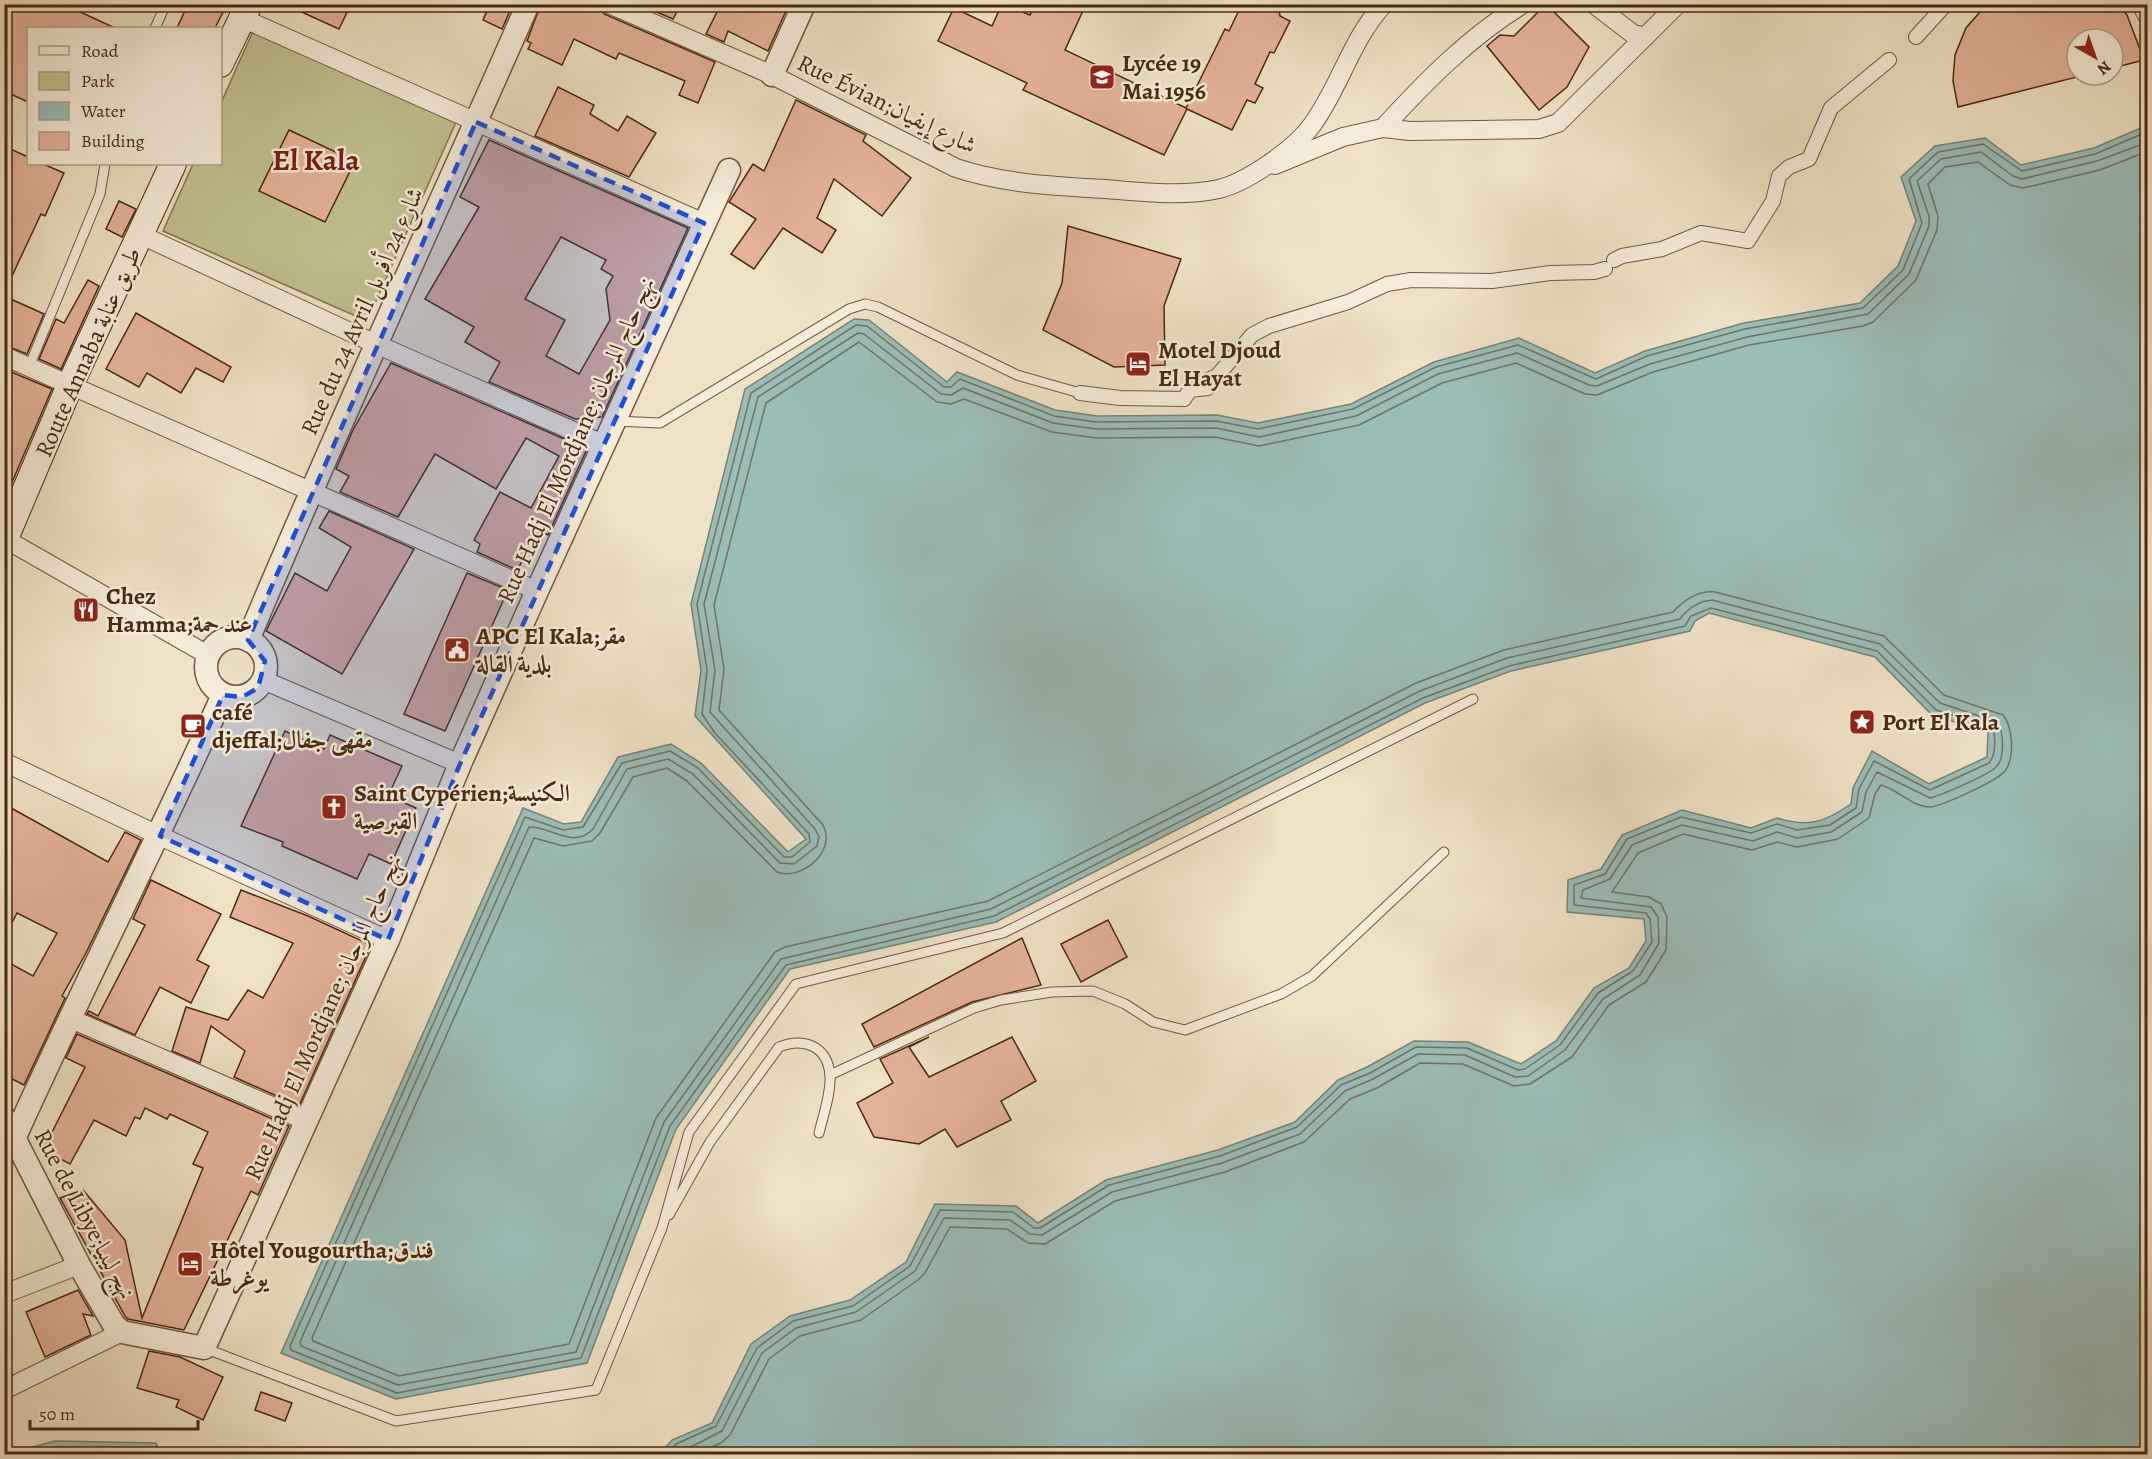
<svg xmlns="http://www.w3.org/2000/svg" width="2152" height="1459" font-family="Alegreya,Amiri,serif">
  <style>
    .green { fill: #c1c191; stroke: #857552; stroke-width: 1.5 }
    .water { fill: #9abdb7; stroke: #7a8275; stroke-width: 1.5 }
    .lines { fill: none; stroke-linecap: round; stroke-linejoin: round }
    .shore { stroke: #727364; stroke-width: 1.5 }
    .building { fill: #e4b29a; stroke: #492912; stroke-width: 1.5; fill-rule: evenodd }
    .service-casing { stroke: #72573f; stroke-width: 11 }
    .pedestrian-casing { stroke: #72573f; stroke-width: 16 }
    .minor-casing { stroke: #72573f; stroke-width: 20 }
    .tertiary-casing { stroke: #72573f; stroke-width: 25 }
    .secondary-casing { stroke: #492912; stroke-width: 28 }
    .service { stroke: #f5ecdb; stroke-width: 9 }
    .pedestrian { stroke: #f5ecdb; stroke-width: 14 }
    .minor { stroke: #f5ecdb; stroke-width: 18 }
    .tertiary { stroke: #f5ecdb; stroke-width: 22 }
    .secondary { stroke: #f5ecdb; stroke-width: 26 }
    .marked { fill: #1d4ed8; fill-opacity: 0.2; stroke: #1d4ed8; stroke-width: 4.5; stroke-dasharray: 12 8; stroke-linejoin: round }
    .labels { text-anchor: middle; stroke-width: 5; stroke-linejoin: round; paint-order: stroke }
    .poi-label { font-size: 24px; font-weight: bold; fill: #492912; stroke: #f5ecdb; text-anchor: start }
    .street-label { font-size: 24px; fill: #492912; stroke: #f5ecdb }
    .district-label { font-size: 30px; font-weight: bold; fill: #7a1f14; stroke: #f5ecdb }
  </style>
  <rect width="100%" height="100%" fill="#efe2c7"/>
  <filter id="stains"><feTurbulence type="fractalNoise" baseFrequency=".00333" numOctaves="4"/><feColorMatrix values="0 0 0 0 .2 0 0 0 0 .09 0 0 0 0 .02 0 0 0 .5 -.17"/></filter>
  <radialGradient id="worn" r=".72"><stop offset=".6" stop-color="#630" stop-opacity="0"/><stop offset="1" stop-color="#630" stop-opacity=".3"/></radialGradient>
  <polygon class="green" points="254,29 457,120 367,321 163,231 193,164 220,164 221,103"/>
  <g class="water">
    <path d="M 2143,127 L 2148,130 L 2147,1454 L 660,1454 L 672,1440 L 712,1423 L 751,1344 L 790,1316 L 850,1300 L 906,1262 L 935,1204 L 1016,1206 L 1038,1223 L 1106,1180 L 1218,1150 L 1295,1122 L 1338,1080 L 1367,1067 L 1414,1041 L 1468,1042 L 1521,1064 L 1556,1041 L 1594,988 L 1629,968 L 1646,941 L 1644,919 L 1567,912 L 1568,880 L 1601,869 L 1622,835 L 1682,810 L 1751,828 L 1777,818 C 1808,828 1825,822 1851,804 L 1853,788 L 1872,751 L 1929,784 L 1987,757 L 1988,732 L 1932,715 L 1875,657 L 1709,613 L 1695,621 L 1690,631 L 1511,671 L 1425,703 L 996,922 L 790,969 L 676,1129 L 587,1363 L 396,1399 L 281,1353 L 523,808 L 564,824 L 581,822 L 618,757 L 671,744 L 701,763 L 788,852 L 806,839 L 695,716 L 701,670 L 691,604 L 745,389 L 854,319 L 869,320 L 947,382 L 957,372 L 1055,410 L 1097,416 L 1217,415 L 1258,423 L 1351,404 L 1434,362 L 1519,338 L 1595,373 L 1645,351 L 1744,323 L 1860,303 L 1898,266 L 1916,221 L 1901,177 L 1935,146 L 1985,138 L 2021,165 L 2094,148 Z"/>
    <polygon points="55,1441 156,1443 160,1454 6,1454"/>
  </g>
  <g class="lines">
    <g class="shore">
      <polyline points="28,1454 56,1447 150,1449 153,1454"/>
      <path d="M 668,1454 L 676,1444 L 716,1426 L 757,1348 L 793,1321 L 853,1306 L 910,1266 L 940,1210 L 1013,1212 L 1034,1228 L 1040,1228 L 1109,1185 L 1220,1156 L 1297,1127 L 1341,1085 L 1370,1073 L 1416,1047 L 1467,1048 L 1518,1070 L 1525,1069 L 1560,1045 L 1598,993 L 1633,971 L 1652,942 L 1650,919 L 1646,913 L 1574,905 L 1574,885 L 1605,874 L 1627,839 L 1681,817 L 1751,833 L 1777,824 L 1797,830 L 1830,825 L 1856,808 L 1859,789 L 1874,761 L 1930,790 L 1989,763 C 1996,756 1996,736 1992,727 L 1936,710 L 1877,651 L 1711,608 L 1691,616 L 1685,626 L 1509,666 L 1423,698 L 994,916 L 786,965 L 670,1126 L 581,1358 L 397,1393 L 291,1350 L 290,1346 L 525,817 L 563,830 L 583,827 L 622,763 L 670,751 L 698,768 L 784,857 L 792,857 L 810,842 L 809,834 L 715,733 L 702,714 L 707,670 L 697,604 L 751,393 L 856,325 L 867,326 L 944,387 L 951,387 L 960,379 L 1054,416 L 1096,422 L 1216,421 L 1258,429 L 1353,409 L 1436,367 L 1518,345 L 1596,379 L 1647,356 L 1745,329 L 1863,308 L 1903,270 L 1922,223 L 1909,179 L 1938,152 L 1983,144 L 2022,171 L 2095,154 L 2142,134 L 2148,134"/>
      <path d="M 677,1454 L 722,1431 L 762,1353 L 796,1328 L 856,1312 L 915,1271 L 944,1218 L 1010,1220 L 1030,1234 L 1042,1235 L 1112,1192 L 1222,1163 L 1300,1134 L 1345,1091 L 1373,1079 L 1418,1054 L 1465,1055 L 1515,1077 L 1528,1076 L 1565,1050 L 1603,999 L 1640,975 L 1659,943 L 1658,917 L 1651,907 L 1581,898 L 1583,890 L 1610,879 L 1632,845 L 1682,825 L 1753,841 L 1777,832 L 1797,838 L 1831,832 L 1862,812 L 1866,792 L 1877,772 L 1930,798 C 1942,795 1988,775 1996,767 C 2005,759 2004,731 1997,722 L 1940,703 L 1880,644 L 1712,600 C 1699,601 1687,609 1680,619 L 1507,658 L 1420,691 L 991,909 L 781,959 L 664,1122 L 576,1352 L 398,1385 L 301,1346 L 300,1342 L 529,827 C 550,826 574,850 593,829 L 627,769 L 668,759 L 693,774 L 780,863 L 794,864 L 817,846 L 819,837 L 815,829 L 710,712 L 715,670 L 704,604 L 758,397 L 858,333 L 864,334 L 941,394 L 951,395 L 963,388 L 1053,423 L 1096,429 L 1216,428 L 1259,437 L 1356,416 L 1438,374 L 1517,353 L 1589,385 L 1597,386 L 1650,364 L 1747,337 L 1868,314 L 1909,274 L 1929,226 L 1929,216 L 1917,181 L 1941,159 L 1981,152 L 2013,176 L 2022,179 L 2097,161 L 2148,142"/>
      <path d="M 695,1454 L 721,1443 L 730,1435 L 769,1359 L 800,1336 L 861,1320 L 918,1280 L 925,1273 L 950,1227 L 1007,1229 L 1028,1243 L 1045,1244 L 1115,1201 L 1225,1172 L 1304,1142 L 1350,1099 L 1377,1088 L 1420,1063 L 1463,1064 L 1514,1086 L 1530,1084 L 1572,1057 L 1609,1005 L 1646,982 L 1666,950 L 1667,917 L 1661,904 L 1649,897 L 1612,892 L 1638,853 L 1683,834 L 1752,850 L 1777,842 L 1797,847 L 1838,839 L 1869,818 L 1875,794 L 1881,785 C 1897,789 1912,807 1930,807 C 1942,806 1997,781 2005,771 C 2015,758 2013,727 2003,715 L 1944,695 L 1884,636 L 1715,592 C 1699,590 1684,600 1673,612 L 1504,650 L 1416,683 L 988,901 L 785,947 L 775,952 L 656,1118 L 569,1344 L 399,1376 L 313,1341 L 312,1338 L 534,838 L 563,846 L 592,841 L 600,833 L 633,777 L 667,768 L 687,781 L 777,872 C 802,881 837,851 823,825 L 719,710 L 724,669 L 714,605 L 766,403 L 859,342 L 937,402 L 951,404 L 964,399 L 1052,432 L 1096,438 L 1215,437 L 1259,446 L 1359,425 L 1442,383 L 1516,363 L 1585,394 L 1597,395 L 1653,372 L 1749,345 L 1863,326 L 1873,322 L 1916,280 L 1937,230 L 1938,216 L 1928,184 L 1945,167 L 1978,162 L 2010,185 L 2023,188 L 2100,170 L 2148,151"/>
    </g>
  </g>
  <g class="building">
    <polygon points="4,4 63,4 115,28 28,28 28,102 4,91"/>
    <polygon points="188,4 227,4 215,28 177,28"/>
    <polygon points="284,4 351,4 339,29"/>
    <polygon points="490,4 513,4 502,29 483,20"/>
    <polygon points="541,4 598,4 604,14 715,62 698,103 679,95 685,81 619,53 616,59 574,39 562,65 528,49 531,43 527,41"/>
    <polygon points="638,4 681,4 673,19"/>
    <polygon points="721,4 789,4 768,51 728,31 724,42 706,34"/>
    <polygon points="1002,4 1030,15 1035,4 1086,4 1065,50 1186,108 1225,29 1229,31 1242,4 1278,4 1280,16 1290,21 1274,53 1270,52 1255,84 1263,88 1255,103 1247,100 1232,130 1187,109 1164,155 1023,90 1027,83 938,41 954,8 992,26"/>
    <polygon points="1546,4 1589,47 1567,87 1539,110 1487,46 1500,35 1514,36"/>
    <polygon points="1987,4 2117,4 2127,15 2144,60 2113,68 2113,39 2077,39 2077,77 1958,107 1953,81 1955,55 1966,28"/>
    <polygon points="558,87 594,105 590,114 618,131 627,116 656,133 629,177 535,136"/>
    <polygon points="796,100 866,135 863,141 911,178 882,216 834,179 817,218 836,230 822,253 783,228 754,269 731,254 756,219 729,202 753,164 764,171"/>
    <polygon points="289,130 355,161 325,222 259,191"/>
    <path d="M 489,140 L 688,228 L 602,417 L 575,419 L 489,382 L 500,362 L 465,342 L 474,327 L 425,299 L 479,207 L 460,197 ZM 561,237 L 606,260 L 601,269 L 613,276 L 606,289 L 610,320 L 579,374 L 546,356 L 565,320 L 525,299 Z"/>
    <polygon points="4,146 28,157 28,164 43,164 64,173 45,216 41,214 4,293"/>
    <polygon points="119,201 136,209 122,237 106,229"/>
    <polygon points="1068,226 1181,259 1164,306 1165,365 1114,367 1043,330 1062,283"/>
    <polygon points="88,280 99,286 61,369 39,359 56,319 64,323"/>
    <polygon points="4,296 44,314 27,354 4,345"/>
    <polygon points="136,313 231,367 223,382 196,368 181,393 147,373 139,387 106,369"/>
    <polygon points="391,363 587,449 548,535 540,531 517,570 477,552 480,544 474,540 500,492 531,508 559,456 526,438 496,489 435,454 398,517 340,492 349,476 336,469 353,430"/>
    <polygon points="4,369 52,389 4,501"/>
    <polygon points="329,511 414,549 342,674 266,631 295,573 327,591 351,547 319,528"/>
    <polygon points="467,573 508,590 445,731 404,714"/>
    <polygon points="285,731 324,749 330,735 402,766 388,796 416,808 391,864 369,854 357,879 282,846 283,842 241,826"/>
    <polygon points="4,804 108,862 125,832 141,840 86,953 62,996 65,998 24,1085 4,1075 4,960 33,976 57,933 17,913 4,938"/>
    <polygon points="151,880 221,914 197,960 209,966 191,1003 160,987 135,1035 87,1014 89,1011 98,1016 145,925 133,919"/>
    <polygon points="241,890 308,916 371,945 299,1106 234,1077 245,1051 211,1026 200,1063 172,1051 186,1007 228,1020 248,990 263,998 293,943 230,917"/>
    <polygon points="1108,920 1127,957 1081,982 1061,944"/>
    <polygon points="1022,938 1041,985 972,1002 874,1047 862,1024"/>
    <polygon points="77,1034 289,1126 258,1195 251,1191 184,1330 128,1319 125,1316 60,1198 83,1190 125,1240 142,1318 203,1168 193,1164 208,1132 170,1114 167,1119 145,1108 140,1119 135,1117 126,1136 94,1120 70,1164 43,1150 85,1067 66,1058"/>
    <polygon points="929,1037 909,1047 929,1077 1012,1037 1036,1081 1001,1101 1011,1120 957,1147 945,1129 919,1144 874,1137 857,1103 893,1083 880,1059"/>
    <polygon points="78,1290 93,1316 83,1314 91,1335 45,1357 26,1312"/>
    <polygon points="149,1351 180,1357 223,1377 203,1420 176,1407 179,1400 137,1388"/>
    <polygon points="261,1392 292,1403 285,1421 255,1410"/>
  </g>
  <g class="lines">
    <defs>
      <g id="service">
        <polyline points="2136,4 2148,27"/>
        <polyline points="155,28 166,4"/>
        <polyline points="29,367 100,194 105,164"/>
        <polyline points="615,421 660,423 849,309 865,304 878,307 1017,375 1080,393"/>
        <polyline points="830,1075 974,1008 1001,1000 1052,992 1093,991 1125,1004 1153,1022 1185,1030 1281,994 1312,976 1444,852"/>
        <path d="M 669,1215 L 710,1142 L 779,1047 C 804,1037 828,1046 830,1076 C 831,1094 823,1116 819,1133"/>
        <polyline points="204,1348 396,1421 596,1390 662,1228 689,1132 796,984 1003,933 1473,699"/>
      </g>
      <g id="pedestrian">
        <polyline points="1916,37 1946,4"/>
        <polyline points="1614,260 1622,256 1662,249 1701,233 1748,241 1773,201 1779,176 1789,167 1809,159 1831,108 1889,60"/>
        <polyline points="1080,393 1120,398 1184,399 1190,390 1208,388 1208,380 1217,376 1252,335 1269,326 1348,302 1387,284 1411,280 1492,281 1550,273 1594,272 1605,269"/>
      </g>
      <g id="minor">
        <path d="M 609,4 L 772,75 L 956,168 C 1005,184 1054,186 1105,189 C 1142,192 1182,197 1219,189 C 1247,182 1295,149 1312,125 C 1340,87 1351,39 1384,4"/>
        <polyline points="1594,4 1633,34 1645,37"/>
        <polyline points="242,18 704,223"/>
        <path d="M 1383,128 C 1425,82 1470,36 1523,4"/>
        <polyline points="1275,165 1343,137 1383,128 1410,131 1539,129 1558,123 1678,4"/>
        <polyline points="139,234 378,345 605,445"/>
        <polyline points="4,356 537,591"/>
        <polyline points="7,540 208,655"/>
        <polyline points="263,680 460,764"/>
        <polyline points="4,762 160,836 388,940"/>
        <polyline points="69,1018 306,1121"/>
        <polyline points="4,1294 79,1265"/>
        <polyline points="4,1390 122,1332"/>
      </g>
      <g id="tertiary">
        <polyline points="772,75 804,4"/>
        <circle cx="236" cy="667" r="30"/>
        <path d="M 248,640 C 337,426 435,216 528,4"/>
        <polyline points="4,1118 79,1265 114,1325 122,1332 204,1348 388,940 460,764 537,591 729,170"/>
        <path d="M 6,1142 L 14,1139 C 81,990 156,844 223,695"/>
      </g>
      <g id="secondary">
        <polyline points="220,64 249,4"/>
        <polyline points="4,541 70,385 173,164"/>
      </g>
    </defs>
    <use href="#service" class="service-casing"/>
    <use href="#pedestrian" class="pedestrian-casing"/>
    <use href="#minor" class="minor-casing"/>
    <use href="#tertiary" class="tertiary-casing"/>
    <use href="#secondary" class="secondary-casing"/>
    <use href="#service" class="service"/>
    <use href="#pedestrian" class="pedestrian"/>
    <use href="#minor" class="minor"/>
    <use href="#tertiary" class="tertiary"/>
    <use href="#secondary" class="secondary"/>
  </g>
  <path class="marked" d="M 476,122 L 704,223 L 460,764 L 388,940 L 160,836 L 223,695 L 242,697 L 258,688 L 265,661 L 248,640 Z"/>
  <defs>
    <symbol id="school-square" viewBox="-11 -11 22 22"><rect x="-9" y="-9" width="18" height="18" rx="4" fill="#8f2418" stroke="#f5ecdb"/><path d="M0-5L7-2L0 1L-7-2ZM-4 1L0 2.5L4 1V4Q0 6-4 4Z" fill="#fff"/></symbol>
    <symbol id="hotel-square" viewBox="-11 -11 22 22"><rect x="-9" y="-9" width="18" height="18" rx="4" fill="#8f2418" stroke="#f5ecdb"/><path d="M-6-4.5h1.5V1H6V5H4.5V3h-9V5H-6ZM-4 0a1.8 1.8 0 1 1 3.6 0ZM.5 0V-2.5h3Q6-2.5 6 0Z" fill="#fff"/></symbol>
    <symbol id="restaurant-square" viewBox="-11 -11 22 22"><rect x="-9" y="-9" width="18" height="18" rx="4" fill="#8f2418" stroke="#f5ecdb"/><path d="M-5-6h1v4h1v-4h1v4h1v-4h1v5L-1.5 .5V6h-2V.5L-5-1ZM5-6V6H3V1.5H1.5Q1.5-4 5-6Z" fill="#fff"/></symbol>
    <symbol id="civic-square" viewBox="-11 -11 22 22"><rect x="-9" y="-9" width="18" height="18" rx="4" fill="#8f2418" stroke="#f5ecdb"/><path d="M-.6-6.5H3V-4.5H.6V-3L4-1V1h2V6H-6V1h2V-1L-.6-3ZM-1.2 2.5V6h2.4V2.5Z" fill="#fff"/></symbol>
    <symbol id="sight-square" viewBox="-11 -11 22 22"><rect x="-9" y="-9" width="18" height="18" rx="4" fill="#8f2418" stroke="#f5ecdb"/><path d="M0-6L1.8-2.2L6-1.7L2.9 1.2L3.7 5.4L0 3.3L-3.7 5.4L-2.9 1.2L-6-1.7L-1.8-2.2Z" fill="#fff"/></symbol>
    <symbol id="cafe-square" viewBox="-11 -11 22 22"><rect x="-9" y="-9" width="18" height="18" rx="4" fill="#8f2418" stroke="#f5ecdb"/><path d="M-5.5-4.5H6V0H3Q3 3.5 0 3.5H-2.5Q-5.5 3.5-5.5 0ZM3-3.2v2h1.7v-2ZM-6 4.5H4V6H-6Z" fill="#fff"/></symbol>
    <symbol id="church-square" viewBox="-11 -11 22 22"><rect x="-9" y="-9" width="18" height="18" rx="4" fill="#8f2418" stroke="#f5ecdb"/><path d="M-1.2-6h2.4v3.5h3.3v2.4h-3.3V6h-2.4V-.1h-3.3v-2.4h3.3Z" fill="#fff"/></symbol>
  </defs>
  <g fill-rule="evenodd">
    <use href="#school-square" x="1087" y="62" width="30" height="30"/>
    <use href="#hotel-square" x="1123" y="349" width="30" height="30"/>
    <use href="#restaurant-square" x="71" y="595" width="30" height="30"/>
    <use href="#civic-square" x="442" y="635" width="30" height="30"/>
    <use href="#sight-square" x="1847" y="707" width="30" height="30"/>
    <use href="#cafe-square" x="178" y="711" width="30" height="30"/>
    <use href="#church-square" x="319" y="792" width="30" height="30"/>
    <use href="#hotel-square" x="175" y="1249" width="30" height="30"/>
  </g>
  <g class="labels">
    <g class="poi-label">
      <text x="1122" y="71">Lycée 19<tspan x="1122" dy="28">Mai 1956</tspan></text>
      <text x="1158" y="358">Motel Djoud<tspan x="1158" dy="28">El Hayat</tspan></text>
      <text x="106" y="604">Chez<tspan x="106" dy="28">Hamma;عند حمة</tspan></text>
      <text x="476" y="644">APC El Kala;مقر<tspan x="476" dy="28">بلدية القالة</tspan></text>
      <text x="212" y="720">café<tspan x="212" dy="28">djeffal;مقهى جفال</tspan></text>
      <text x="1882" y="730">Port El Kala</text>
      <text x="354" y="801">Saint Cypérien;الكنيسة<tspan x="354" dy="28">القبرصية</tspan></text>
      <text x="210" y="1258">Hôtel Yougourtha;فندق<tspan x="210" dy="28">يوغرطة</tspan></text>
    </g>
    <g class="street-label">
      <text transform="translate(887 104) rotate(26)" y="8">Rue Évian;شارع إيفيان</text>
      <text transform="translate(362 311) rotate(-66)" y="8">Rue du 24 Avril شارع 24 أفريل</text>
      <text transform="translate(88 352) rotate(-66)" y="8">Route Annaba طريق عنابة</text>
      <text transform="translate(576 440) rotate(-66)" y="8">Rue Hadj El Mordjane; نهج حاج المرجان</text>
      <text transform="translate(323 1017) rotate(-66)" y="8">Rue Hadj El Mordjane; نهج حاج المرجان</text>
      <text transform="translate(85 1214) rotate(62)" y="8">Rue de Libye;نهج ليبيا</text>
    </g>
    <g class="district-label">
      <text x="316" y="170">El Kala</text>
    </g>
  </g>
  <rect width="2152" height="1459" fill="none" stroke="#efe2c7" stroke-width="24"/>
  <rect x="6" y="6" width="2140" height="1447" fill="none" stroke="#492912" stroke-width="3"/>
  <rect x="12" y="12" width="2128" height="1435" fill="none" stroke="#492912" stroke-width="1.5"/>
  <rect x="27" y="27" width="195" height="138" fill="#f5ecdb" stroke="#b09e8b" stroke-width="1.5"/>
  <rect x="39" y="46" width="30" height="9" fill="#f5ecdb" stroke="#b09e8b" stroke-width="1.5"/>
  <text x="81" y="57" font-size="18" fill="#492912">Road</text>
  <rect x="39" y="72" width="30" height="18" fill="#c1c191" stroke="#b09e8b" stroke-width="1.5"/>
  <text x="81" y="87" font-size="18" fill="#492912">Park</text>
  <rect x="39" y="102" width="30" height="18" fill="#9abdb7" stroke="#b09e8b" stroke-width="1.5"/>
  <text x="81" y="117" font-size="18" fill="#492912">Water</text>
  <rect x="39" y="132" width="30" height="18" fill="#e4b29a" stroke="#b09e8b" stroke-width="1.5"/>
  <text x="81" y="147" font-size="18" fill="#492912">Building</text>
  <g transform="translate(2095 57) rotate(140)"><circle r="28" fill="#f5ecdb" stroke="#b09e8b" stroke-width="1.5"/>
  <path d="M0-4.5L10 22L0 15L-10 22Z" fill="#8f2418"/>
  <text y="-9" font-size="16" font-weight="bold" text-anchor="middle" fill="#492912">N</text>
  </g>
  <path d="M30 1420v9h168v-9" fill="none" stroke="#492912" stroke-width="3"/>
  <text x="39" y="1420" font-size="18" fill="#492912" stroke="#f5ecdb" stroke-width="4.5" paint-order="stroke">50 m</text>
  <rect width="100%" height="100%" filter="url(#stains)"/>
  <rect width="100%" height="100%" fill="url(#worn)"/>
</svg>
